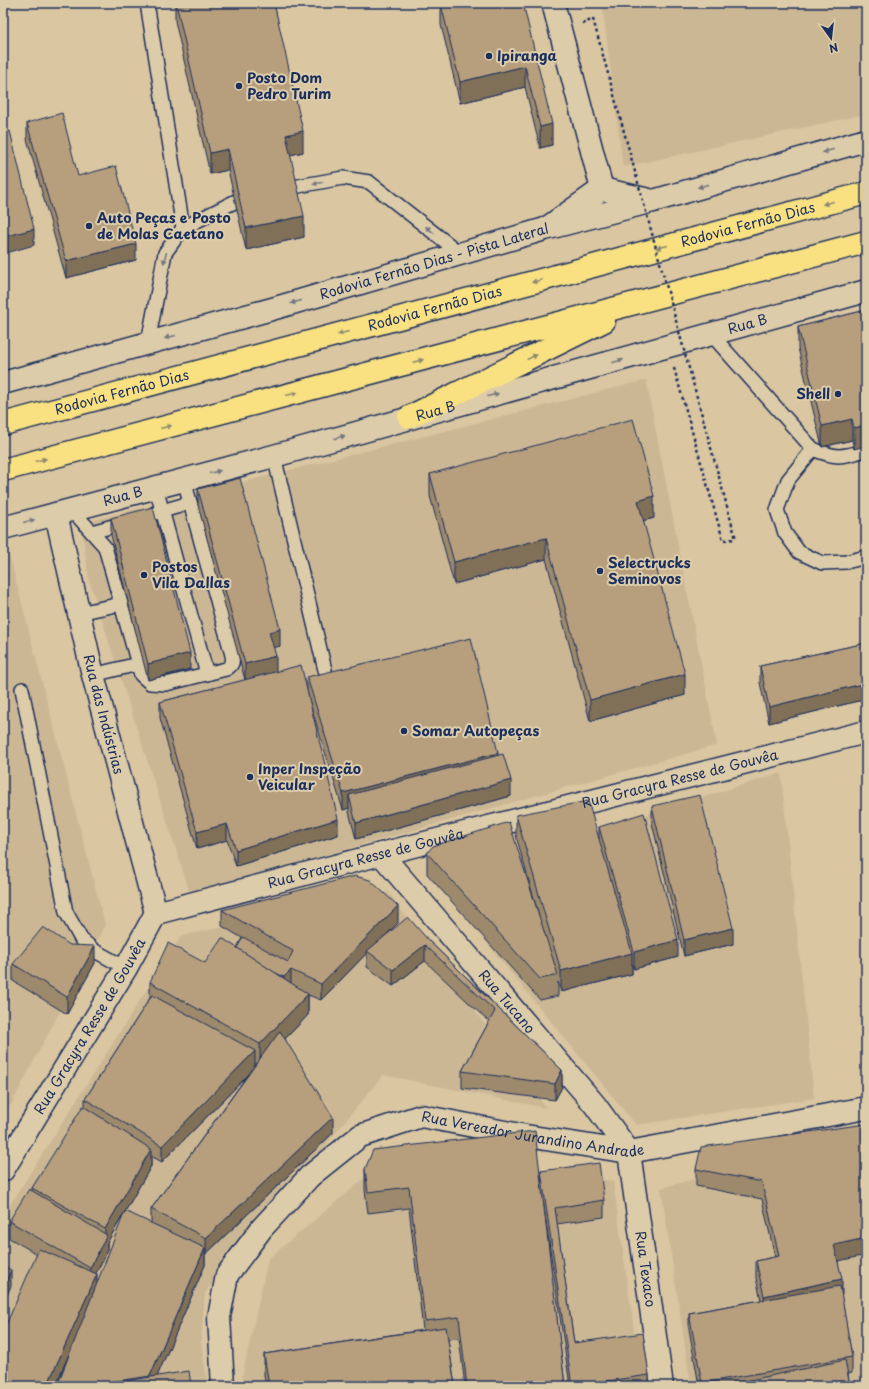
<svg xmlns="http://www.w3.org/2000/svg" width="869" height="1389" font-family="'Playpen Sans',sans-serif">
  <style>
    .built { fill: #ccb795 }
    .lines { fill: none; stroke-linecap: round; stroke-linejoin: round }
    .lane-casing { stroke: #1b2f5e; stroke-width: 16 }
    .street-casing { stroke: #1b2f5e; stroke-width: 25 }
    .secondary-casing { stroke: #1b2f5e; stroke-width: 25 }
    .highway-casing { stroke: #1b2f5e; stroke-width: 25 }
    .path { stroke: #1b2f5e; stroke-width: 2.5; stroke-dasharray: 3 3; stroke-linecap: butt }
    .lane { stroke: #ddcca9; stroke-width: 13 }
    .street { stroke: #ddcca9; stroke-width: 22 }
    .secondary { stroke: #ddcca9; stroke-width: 22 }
    .highway { stroke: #f9e181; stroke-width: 22 }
    .path-bridge { stroke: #1b2f5e; stroke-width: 2.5; stroke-dasharray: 3 3; stroke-linecap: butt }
    .wall { fill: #9d896c; stroke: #1b2f5e; fill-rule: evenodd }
    .shaded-wall { fill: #806f58; stroke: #1b2f5e }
    .building { fill: #b79f7d; stroke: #1b2f5e }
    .oneway { fill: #727680 }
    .oneway2 { fill: #8a8870 }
    .poi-dot { fill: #1b2f5e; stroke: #ddcca9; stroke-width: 1.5 }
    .labels { text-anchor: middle; stroke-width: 4; stroke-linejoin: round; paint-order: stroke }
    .poi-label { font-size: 14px; font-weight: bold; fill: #1b2f5e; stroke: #ddcca9; text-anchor: start }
    .street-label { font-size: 14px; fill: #1b2f5e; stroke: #ddcca9 }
  </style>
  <rect width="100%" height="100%" fill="#dac6a1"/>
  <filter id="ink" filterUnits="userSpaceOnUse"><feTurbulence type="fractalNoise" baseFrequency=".025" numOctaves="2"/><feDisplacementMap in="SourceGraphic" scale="8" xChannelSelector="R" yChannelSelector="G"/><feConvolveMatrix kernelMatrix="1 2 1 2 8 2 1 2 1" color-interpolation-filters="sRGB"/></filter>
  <g filter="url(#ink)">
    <g class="built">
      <polygon points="602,3 866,3 866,114 623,167"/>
      <polygon points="646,380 717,745 190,893 89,580 81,523"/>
      <polygon points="9,554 105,925 3,1120 3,556"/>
      <polygon points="781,773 814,1098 636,1125 435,880"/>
      <polygon points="388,892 546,1108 383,1075 205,1293 201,1342 208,1386 3,1386 3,1216 181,936"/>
      <polygon points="866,1134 866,1386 691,1386 661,1188"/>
      <polygon points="422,1152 613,1181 642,1386 243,1386 242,1377 268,1259 373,1171"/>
    </g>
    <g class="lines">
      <defs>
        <g id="lane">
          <polyline points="147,3 183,228"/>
          <polyline points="293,187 343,178 369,182 461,254"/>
          <path d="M 711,334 L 813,449 C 837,459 842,457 866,450"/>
          <polyline points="148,343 165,253 183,228 236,201"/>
          <polyline points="813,449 788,480 777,510 785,533 799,552 822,563 846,562 866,557"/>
          <polyline points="274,456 325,670"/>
          <polyline points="156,488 207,674"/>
          <path d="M 72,510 L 105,547 L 141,675 L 150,683 L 166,684 L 226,669 C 233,665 233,662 232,655 L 184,480"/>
          <polyline points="155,513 190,503"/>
          <polyline points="92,532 127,522"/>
          <polyline points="79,613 121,604"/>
          <polyline points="93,675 138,664"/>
          <polyline points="22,689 66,912 81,939 95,951 126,968"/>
        </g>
        <g id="street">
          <polyline points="553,3 602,189"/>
          <polyline points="547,228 602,189 653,201"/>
          <path id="s1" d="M 56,514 L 93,675 L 156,913"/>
          <path id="s2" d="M 381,854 L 595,1105 L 629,1152 L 662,1386"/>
          <path id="s3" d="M 3,1170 L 126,968 L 156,913 L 381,854 L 866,732"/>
          <path id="s4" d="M 223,1386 L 219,1317 L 227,1275 L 262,1228 L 310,1176 L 360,1136 L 421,1116 L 526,1136 L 629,1152 L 866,1108"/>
        </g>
        <g id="secondary">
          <path id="s5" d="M 3,383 L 272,309 L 545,229 L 653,201 L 866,140"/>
          <path id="s6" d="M 3,528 L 274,456 L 866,291"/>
        </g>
        <g id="highway">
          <polyline points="409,417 604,321"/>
          <path id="s7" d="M 3,424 L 866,193"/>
          <polyline points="3,470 866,242"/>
        </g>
      </defs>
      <use href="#lane" class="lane-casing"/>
      <use href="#street" class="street-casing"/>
      <use href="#secondary" class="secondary-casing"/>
      <use href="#highway" class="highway-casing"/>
      <g class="path">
        <polyline points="582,24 593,19"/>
        <polyline points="674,368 723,540 736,539"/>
      </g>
      <use href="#lane" class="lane"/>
      <use href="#street" class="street"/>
      <use href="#secondary" class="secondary"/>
      <use href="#highway" class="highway"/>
      <polyline class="path-bridge" points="593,19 736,539"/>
    </g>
    <g class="wall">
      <polygon points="175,3 274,3 303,152 290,155 304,237 246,250 228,170 210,174 175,21"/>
      <polygon points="523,3 552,145 540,148 525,87 460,103 441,25 441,4"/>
      <polygon points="27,123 78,176 136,260 66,278 27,139"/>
      <polygon points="866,310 854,449 852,440 822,447 798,348 798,327"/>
      <polygon points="430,474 654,518 643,521 685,695 590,721 546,559 454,584 430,496"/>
      <polygon points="198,489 280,646 273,647 276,672 307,691 307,677 498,755 511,796 356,839 349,812 349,808 343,810 309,700 338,835 236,866 227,840 197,849 160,718 160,702 245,680 198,505"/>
      <polygon points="111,518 190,669 148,680 111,535"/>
      <polygon points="866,643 866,699 769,723 760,683 760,666"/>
      <polygon points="652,806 733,944 684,956 652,823"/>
      <polygon points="516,815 599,839 599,827 678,957 634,969 632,964 632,974 561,992 558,982 558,996 540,1000 427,874 427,853 539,916 516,836"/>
      <path d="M 222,910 L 398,923 L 381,940 L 429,941 L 562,1070 L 562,1087 L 555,1100 L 462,1088 L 462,1071 L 489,1022 L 425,961 L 393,986 L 367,967 L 367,953 L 321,1000 L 308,995 L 308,1015 L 285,1039 L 333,1133 L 206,1254 L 205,1253 L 205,1265 L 157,1376 L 191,1386 L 57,1386 L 74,1342 L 55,1386 L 3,1386 L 37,1254 L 9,1238 L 9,1221 L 32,1191 L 32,1188 L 85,1107 L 85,1099 L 150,998 L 150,982 L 205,963 L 237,948 L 242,938 L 222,926 ZM 247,1076 L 151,1209 L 151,1223 L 97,1284 L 95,1274 L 107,1252 L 107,1243 L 151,1166 L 151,1156 L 162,1162 Z"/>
      <polygon points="95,963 67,1014 13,981 13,964"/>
      <polygon points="866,1124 838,1261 841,1295 852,1357 852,1373 848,1374 850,1386 699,1386 689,1329 689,1313 761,1300 756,1278 756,1261 775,1257 762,1199 696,1186 696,1169"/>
      <polygon points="365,1169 541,1185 541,1171 604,1200 604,1217 557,1224 574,1343 649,1375 649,1386 570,1386 543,1201 565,1386 465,1386 459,1338 448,1339 455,1386 266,1386 264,1375 264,1354 423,1330 409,1208 368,1213 365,1190"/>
    </g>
    <g class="shaded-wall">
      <polygon points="525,66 525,87 460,103 460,82"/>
      <polygon points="552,124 552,145 540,148 540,127"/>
      <polygon points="303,131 303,152 286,156 286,135"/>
      <polygon points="228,149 228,170 210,174 210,153"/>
      <polygon points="304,216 304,237 246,250 246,228"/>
      <polygon points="34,229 34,245 3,254 3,237"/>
      <polygon points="136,244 136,260 66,278 66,261"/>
      <polygon points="852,419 852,440 822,447 822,426"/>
      <polygon points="866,425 866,446 854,449 854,428"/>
      <polygon points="654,496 654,518 638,522 638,501"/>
      <polygon points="546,538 546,559 454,584 454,562"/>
      <polygon points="280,629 280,646 269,649 269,632"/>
      <polygon points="190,653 190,669 148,680 148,664"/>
      <polygon points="276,656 276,672 245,680 245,664"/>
      <polygon points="685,674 685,695 590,721 590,700"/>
      <polygon points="866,683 866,699 769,723 769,707"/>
      <polygon points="498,753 498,769 349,795 349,808 343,810 343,793"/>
      <polygon points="511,780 511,796 356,839 356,823"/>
      <polygon points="338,819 338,835 236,866 236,850"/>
      <polygon points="227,824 227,840 197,849 197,832"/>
      <polygon points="398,906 398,923 369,952 367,951 367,953 321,1000 321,984"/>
      <polygon points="733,928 733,944 684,956 684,940"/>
      <polygon points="678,940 678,957 634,969 634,952"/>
      <polygon points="425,945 425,961 393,986 393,970"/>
      <polygon points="95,946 95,963 67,1014 67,997"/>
      <polygon points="632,953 632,974 561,992 561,971"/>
      <polygon points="291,970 291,987 284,994 284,977"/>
      <polygon points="308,994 308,1015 260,1065 260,1044"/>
      <polygon points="255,1051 255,1068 162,1162 162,1146"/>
      <polygon points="562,1070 562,1087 555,1100 555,1084"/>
      <polygon points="333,1117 333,1133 206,1254 206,1238"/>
      <polygon points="151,1149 151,1166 107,1243 107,1252 90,1285 90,1268 105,1238 105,1229"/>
      <polygon points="866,1238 866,1255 834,1262 834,1245"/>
      <polygon points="205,1248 205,1265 153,1386 150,1386 150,1376"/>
      <polygon points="11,1270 11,1286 3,1304 3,1288"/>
      <polygon points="97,1274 97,1291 55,1386 47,1386"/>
      <polygon points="842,1279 842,1295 764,1313 764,1296"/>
    </g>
    <g class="building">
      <polygon points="176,3 274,3 303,131 286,135 304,216 246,228 228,149 210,153"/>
      <polygon points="444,3 523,3 552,124 540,127 525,66 460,82 441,4"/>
      <polygon points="62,113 78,176 116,166 136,244 66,261 27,123"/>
      <polygon points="10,131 34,229 3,237 3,133"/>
      <polygon points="866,310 866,425 854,428 852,419 822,426 798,327"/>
      <polygon points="633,419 654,496 638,501 685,674 590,700 546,538 454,562 430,474"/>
      <polygon points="240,478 280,629 269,632 276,656 245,664 198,489"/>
      <polygon points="153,507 190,653 148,664 111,518"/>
      <polygon points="471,638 498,753 343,793 307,677"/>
      <polygon points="866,643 866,683 769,707 760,666"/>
      <polygon points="301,665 338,819 236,850 227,824 197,832 160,702"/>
      <polygon points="503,754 511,780 356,823 349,795"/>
      <polygon points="700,795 733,928 684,940 652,806"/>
      <polygon points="588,801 632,953 561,971 516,815"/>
      <polygon points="644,813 678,940 634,952 599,827"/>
      <polygon points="509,822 558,975 540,979 427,853 433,846"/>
      <polygon points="355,876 370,880 398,906 321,984 291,970 284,977 272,971 237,948 243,937 288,962 293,951 222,910"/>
      <polygon points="408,917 429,941 562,1070 555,1084 462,1071 495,1011 425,945 393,970 367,951"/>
      <polygon points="43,927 70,945 95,946 67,997 13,964"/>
      <polygon points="222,938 308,994 260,1044 150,982 168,943 205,963"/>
      <polygon points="152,995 255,1051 162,1146 85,1099"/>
      <polygon points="280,1031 333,1117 206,1238 151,1209"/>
      <polygon points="83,1106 151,1149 105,1229 32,1188"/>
      <polygon points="866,1124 866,1238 834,1245 842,1279 764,1296 756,1261 779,1256 762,1182 696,1169 701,1147"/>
      <polygon points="535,1131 565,1386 467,1386 459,1317 425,1321 409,1187 368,1192 365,1169 373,1150"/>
      <polygon points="599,1163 604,1200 555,1208 574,1343 643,1333 649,1375 572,1386 541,1171"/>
      <polygon points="29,1189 107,1235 90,1268 9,1221"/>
      <polygon points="125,1211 205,1248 150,1376 85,1386 57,1386"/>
      <polygon points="39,1249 97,1274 47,1386 3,1386 3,1332"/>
      <polygon points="3,1266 11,1270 3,1288"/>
      <polygon points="840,1286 852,1357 702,1383 689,1313"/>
      <polygon points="446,1327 455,1386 269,1386 264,1354"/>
      <polygon points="845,1360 850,1386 722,1386"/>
      <polygon points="189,1371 191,1386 95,1386"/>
    </g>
    <defs><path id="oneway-solid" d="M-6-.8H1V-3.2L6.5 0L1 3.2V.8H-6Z"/></defs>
    <g class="oneway">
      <use href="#oneway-solid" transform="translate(828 151) rotate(164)"/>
      <use href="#oneway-solid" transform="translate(318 183) rotate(170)"/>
      <use href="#oneway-solid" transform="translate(703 186) rotate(164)"/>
      <use href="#oneway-solid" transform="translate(430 230) rotate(-142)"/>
      <use href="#oneway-solid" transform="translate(165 258) rotate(104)"/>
      <use href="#oneway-solid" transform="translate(296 302) rotate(164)"/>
      <use href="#oneway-solid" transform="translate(170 337) rotate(165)"/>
      <use href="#oneway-solid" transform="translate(618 361) rotate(-16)"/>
      <use href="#oneway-solid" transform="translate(493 395) rotate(-15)"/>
      <use href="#oneway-solid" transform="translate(340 437) rotate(-16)"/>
      <use href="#oneway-solid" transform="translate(215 472) rotate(-15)"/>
      <use href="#oneway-solid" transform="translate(29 521) rotate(-14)"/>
    </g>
    <g class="oneway2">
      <use href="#oneway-solid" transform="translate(828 203) rotate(165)"/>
      <use href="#oneway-solid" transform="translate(662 247) rotate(165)"/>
      <use href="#oneway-solid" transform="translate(537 281) rotate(165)"/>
      <use href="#oneway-solid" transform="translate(343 333) rotate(165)"/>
      <use href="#oneway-solid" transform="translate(532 357) rotate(-26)"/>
      <use href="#oneway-solid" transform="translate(418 361) rotate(-15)"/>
      <use href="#oneway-solid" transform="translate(292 394) rotate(-15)"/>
      <use href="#oneway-solid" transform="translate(166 427) rotate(-15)"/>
      <use href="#oneway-solid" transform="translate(41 460) rotate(-15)"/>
    </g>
  </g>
  <g class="poi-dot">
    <circle cx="489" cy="56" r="4"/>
    <circle cx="239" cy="86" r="4"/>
    <circle cx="89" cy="226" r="4"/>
    <circle cx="838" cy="394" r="4"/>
    <circle cx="600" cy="571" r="4"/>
    <circle cx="144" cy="575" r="4"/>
    <circle cx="404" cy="731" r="4"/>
    <circle cx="250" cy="777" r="4"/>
  </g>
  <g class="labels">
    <g class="poi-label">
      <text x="497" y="61">Ipiranga</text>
      <text x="247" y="83">Posto Dom<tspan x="247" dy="16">Pedro Turim</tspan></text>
      <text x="97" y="223">Auto Peças e Posto<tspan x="97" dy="16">de Molas Caetano</tspan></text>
      <text x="830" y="399" text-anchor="end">Shell</text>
      <text x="608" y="568">Selectrucks<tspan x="608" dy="16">Seminovos</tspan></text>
      <text x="152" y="572">Postos<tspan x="152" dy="16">Vila Dallas</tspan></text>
      <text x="412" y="736">Somar Autopeças</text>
      <text x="258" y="774">Inper Inspeção<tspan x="258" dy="16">Veicular</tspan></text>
    </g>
    <g class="street-label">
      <text dy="5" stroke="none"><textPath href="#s7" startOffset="771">Rodovia Fernão Dias</textPath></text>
      <text dy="5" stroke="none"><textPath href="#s5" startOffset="448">Rodovia Fernão Dias - Pista Lateral</textPath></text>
      <text dy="5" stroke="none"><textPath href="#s7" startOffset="447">Rodovia Fernão Dias</textPath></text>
      <text dy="5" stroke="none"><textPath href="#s6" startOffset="772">Rua B</textPath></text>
      <text dy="5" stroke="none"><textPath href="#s7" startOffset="123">Rodovia Fernão Dias</textPath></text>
      <text dy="5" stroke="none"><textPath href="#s6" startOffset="448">Rua B</textPath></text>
      <text dy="5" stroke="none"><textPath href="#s6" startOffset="124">Rua B</textPath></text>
      <text dy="5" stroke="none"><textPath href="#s1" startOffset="206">Rua das Indústrias</textPath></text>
      <text dy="5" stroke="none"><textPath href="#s3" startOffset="840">Rua Gracyra Resse de Gouvêa</textPath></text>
      <text dy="5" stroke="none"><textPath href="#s3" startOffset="516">Rua Gracyra Resse de Gouvêa</textPath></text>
      <text dy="5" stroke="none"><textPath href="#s2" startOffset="194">Rua Tucano</textPath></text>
      <text dy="5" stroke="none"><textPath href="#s3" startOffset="168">Rua Gracyra Resse de Gouvêa</textPath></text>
      <text dy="5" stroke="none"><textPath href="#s4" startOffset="483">Rua Vereador Jurandino Andrade</textPath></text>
      <text dy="5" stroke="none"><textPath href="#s2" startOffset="506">Rua Texaco</textPath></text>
    </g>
  </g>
  <rect width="869" height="1389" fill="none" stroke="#ddcca9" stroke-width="16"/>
  <rect x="8" y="8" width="853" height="1373" fill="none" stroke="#1b2f5e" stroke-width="1.5" filter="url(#ink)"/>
  <g transform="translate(831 38) rotate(165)" stroke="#ddcca9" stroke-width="3" paint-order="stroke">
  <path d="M0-3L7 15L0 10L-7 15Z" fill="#1b2f5e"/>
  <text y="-6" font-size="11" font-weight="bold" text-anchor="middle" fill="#1b2f5e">N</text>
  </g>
</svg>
